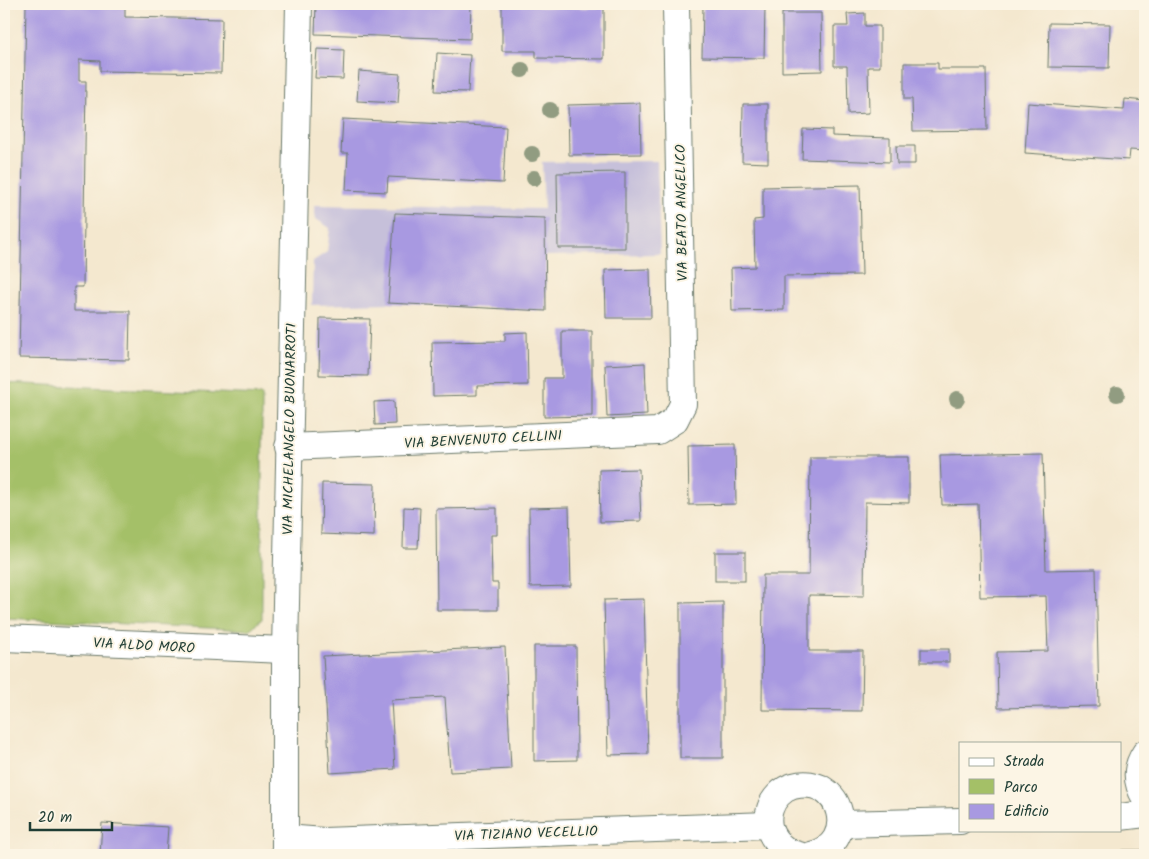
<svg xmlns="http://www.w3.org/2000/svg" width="1149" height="859" font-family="Kalam,sans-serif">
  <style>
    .industrial { fill: #c6c0da }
    .green { fill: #a4c067; stroke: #627e4e }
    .building { fill: #a899e1 }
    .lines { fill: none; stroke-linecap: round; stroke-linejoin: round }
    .minor-casing { stroke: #6a796a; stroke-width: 28 }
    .minor { stroke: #fff; stroke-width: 26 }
    .tree { fill: #919c81 }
    .labels { text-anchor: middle; stroke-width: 4; stroke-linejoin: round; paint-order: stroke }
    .street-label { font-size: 14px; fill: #1f3d34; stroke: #fcf5e5 }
  </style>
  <rect width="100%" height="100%" fill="#fcf5e5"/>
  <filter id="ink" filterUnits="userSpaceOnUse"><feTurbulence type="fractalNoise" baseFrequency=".02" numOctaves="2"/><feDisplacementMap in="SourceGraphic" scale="10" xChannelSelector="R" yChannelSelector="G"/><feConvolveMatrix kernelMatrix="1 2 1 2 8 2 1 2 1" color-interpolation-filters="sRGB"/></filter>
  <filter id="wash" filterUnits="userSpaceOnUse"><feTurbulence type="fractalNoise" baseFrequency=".0096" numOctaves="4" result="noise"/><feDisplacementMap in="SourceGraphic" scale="20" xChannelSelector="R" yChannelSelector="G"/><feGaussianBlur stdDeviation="1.12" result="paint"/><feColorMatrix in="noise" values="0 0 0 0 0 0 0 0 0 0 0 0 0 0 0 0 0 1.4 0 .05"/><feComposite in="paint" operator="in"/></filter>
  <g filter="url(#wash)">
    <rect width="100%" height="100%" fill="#f4e8cf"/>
    <polygon class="industrial" points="657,161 660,254 545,256 388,303 312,305 313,261 327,252 330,228 316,219 314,205 544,209 542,162"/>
    <polygon class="green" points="4,383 262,395 262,619 249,630 4,618"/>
    <g id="blocks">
      <g class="building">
        <polygon points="26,4 125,6 125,17 222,19 221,73 100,71 100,61 79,60 79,81 86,81 83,287 74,287 74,311 130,311 129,360 19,358"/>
        <polygon points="316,4 471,4 470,39 315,34"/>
        <polygon points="502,4 538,4 538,7 604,8 604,59 536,58 536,51 502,51"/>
        <polygon points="703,5 765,7 764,58 702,57"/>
        <polygon points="782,13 821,13 822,71 782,72"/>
        <polygon points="865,13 865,26 880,26 880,67 868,67 869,113 848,114 847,66 834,66 834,26 848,26 847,14"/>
        <polygon points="1049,23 1110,24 1109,68 1048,67"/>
        <polygon points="317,49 344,50 343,79 315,78"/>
        <polygon points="437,53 470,55 468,92 435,91"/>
        <polygon points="904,63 938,63 938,69 986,69 987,130 913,131 912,99 904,99"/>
        <polygon points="359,71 400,74 398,103 357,101"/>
        <polygon points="1125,99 1145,101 1145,151 1130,150 1129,160 1025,153 1028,103 1124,110"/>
        <polygon points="640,103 641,154 569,155 568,105"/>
        <polygon points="743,104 768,104 768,163 742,162"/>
        <polygon points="343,119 506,127 503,183 388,177 387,192 346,190 348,153 341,153"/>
        <polygon points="803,129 832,130 832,136 890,138 890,162 802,159"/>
        <polygon points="896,146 915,146 915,164 897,164"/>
        <polygon points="625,172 625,248 558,248 557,173"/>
        <polygon points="860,185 862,275 784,276 784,310 732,311 731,268 755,267 754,220 763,219 763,187"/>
        <polygon points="395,213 545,218 546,311 388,303"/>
        <polygon points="650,269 651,318 606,318 605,270"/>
        <polygon points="320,318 370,319 368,376 319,375"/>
        <polygon points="562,331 592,331 592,416 544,417 544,378 562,378"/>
        <polygon points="527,332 528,385 477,386 477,395 433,396 432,342 505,341 505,333"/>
        <polygon points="645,363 647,415 607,417 605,365"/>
        <polygon points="394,401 395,424 375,425 374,402"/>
        <polygon points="735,445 736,504 689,505 688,446"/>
        <polygon points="1043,453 1046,570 1096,569 1099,706 998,708 997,652 1048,651 1046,596 980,597 978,504 942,505 940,455"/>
        <polygon points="810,457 909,457 909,503 865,502 864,596 809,595 809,651 863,651 862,711 762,710 763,575 809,575"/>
        <polygon points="639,469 641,521 600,522 599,470"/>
        <polygon points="322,483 375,484 374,536 321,534"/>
        <polygon points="404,507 420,508 418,548 403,548"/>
        <polygon points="569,507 571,586 530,587 529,508"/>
        <polygon points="497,508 497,535 491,535 492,583 498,583 498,610 437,610 436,509"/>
        <rect x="715" y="552" width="30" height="29"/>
        <polygon points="644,599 648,754 608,755 604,600"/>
        <polygon points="723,602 723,758 680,758 680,603"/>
        <polygon points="534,646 576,646 577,760 534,761"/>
        <polygon points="505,647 511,769 450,772 445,697 391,700 395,769 330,773 323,656"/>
        <rect x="921" y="649" width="28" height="13"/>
        <polygon points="102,823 168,827 166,855 100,855"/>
        <rect x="1123" y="850" width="22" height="5"/>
      </g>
    </g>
  </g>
  <g filter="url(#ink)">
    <use href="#blocks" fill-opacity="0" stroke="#6a796a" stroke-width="1"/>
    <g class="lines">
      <defs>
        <g id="minor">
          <polyline points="288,447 658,431 675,420 683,404 676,4"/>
          <polyline points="4,638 285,650"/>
          <path d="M 1145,753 C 1135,768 1136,783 1145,798"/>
          <polyline points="1120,817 1145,814"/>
          <polyline points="841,824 960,821"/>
          <polyline points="285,838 324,841 768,825"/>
          <polyline points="285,855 285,650 299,4"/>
          <path d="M 799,855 C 779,851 763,831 770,809 C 773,799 782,789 793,786 C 843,773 860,845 811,855"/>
        </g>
      </defs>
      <use href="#minor" class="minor-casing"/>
      <use href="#minor" class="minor"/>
    </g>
    <g class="tree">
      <circle cx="522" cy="70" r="8"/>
      <circle cx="550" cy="110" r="8"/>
      <circle cx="532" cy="154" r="8"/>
      <circle cx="534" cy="178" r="8"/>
      <circle cx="1117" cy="394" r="8"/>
      <circle cx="957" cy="399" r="8"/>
    </g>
  </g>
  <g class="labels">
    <g class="street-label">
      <text transform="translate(681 213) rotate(-91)" y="5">VIA BEATO ANGELICO</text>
      <text transform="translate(289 429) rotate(-89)" y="5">VIA MICHELANGELO BUONARROTI</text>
      <text transform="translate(483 439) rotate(-3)" y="5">VIA BENVENUTO CELLINI</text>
      <text transform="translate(144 645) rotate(3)" y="5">VIA ALDO MORO</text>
      <text transform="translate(526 833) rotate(-2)" y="5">VIA TIZIANO VECELLIO</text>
    </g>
  </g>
  <rect width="1149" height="859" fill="none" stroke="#fcf5e5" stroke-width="20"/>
  <rect x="959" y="742" width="162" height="90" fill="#fcf5e5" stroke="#a4ab9e"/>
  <rect x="969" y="758" width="25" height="8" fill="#ffffff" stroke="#a4ab9e"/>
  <text x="1004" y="766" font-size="15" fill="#1f3d34">Strada</text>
  <rect x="969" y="779" width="25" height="15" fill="#a4c067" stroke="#a4ab9e"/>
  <text x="1004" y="792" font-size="15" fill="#1f3d34">Parco</text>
  <rect x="969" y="804" width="25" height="15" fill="#a899e1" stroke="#a4ab9e"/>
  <text x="1004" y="816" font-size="15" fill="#1f3d34">Edificio</text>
  <path d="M30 822v8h82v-8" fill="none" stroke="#1f3d34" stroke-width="2.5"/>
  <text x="38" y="822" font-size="15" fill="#1f3d34" stroke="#fcf5e5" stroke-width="4" paint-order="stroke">20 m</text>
</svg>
